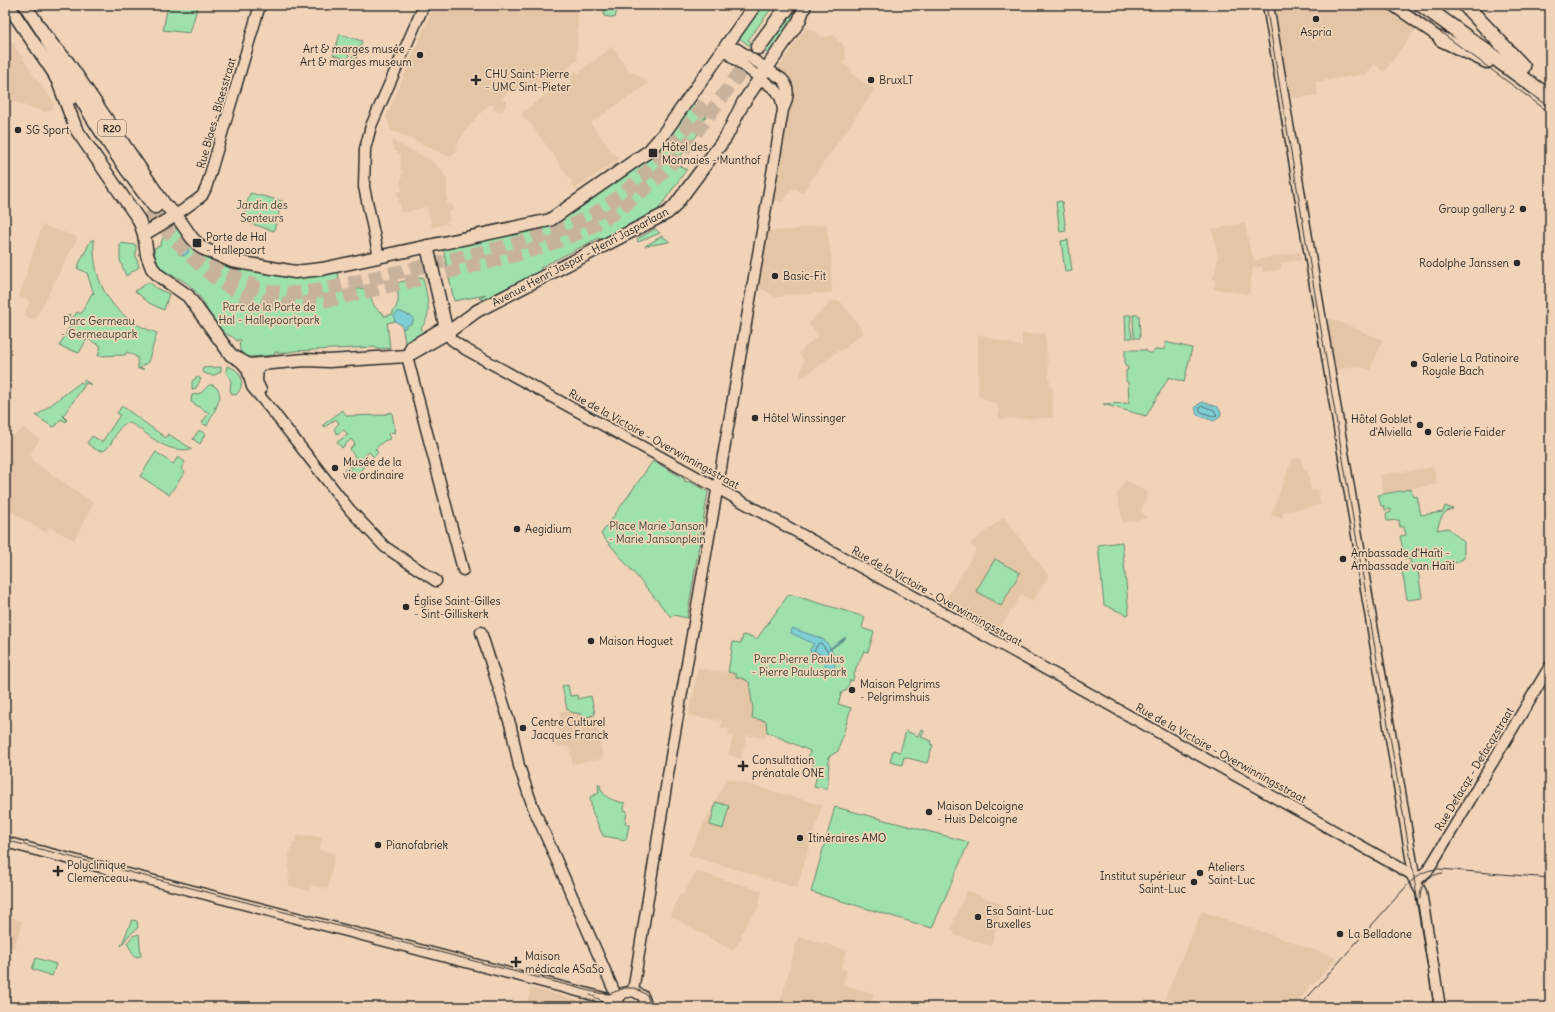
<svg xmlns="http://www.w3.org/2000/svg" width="1555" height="1012" font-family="Delius,sans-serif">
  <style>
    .built { fill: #e4c6a6 }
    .green { fill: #9fe1ac; stroke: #65866c }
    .water { fill: #7ecfd5; stroke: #5d8d91 }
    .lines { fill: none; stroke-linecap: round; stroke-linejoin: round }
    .shore { stroke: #4c6d6f; stroke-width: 1 }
    .stream { stroke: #5d8d91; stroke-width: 2 }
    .highway-tunnel { stroke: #c9b29c; stroke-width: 14; stroke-dasharray: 14 7; stroke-linecap: butt }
    .secondary-casing { stroke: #2b2b2b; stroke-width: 13 }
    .primary-casing { stroke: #2b2b2b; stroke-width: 15 }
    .highway-casing { stroke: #2b2b2b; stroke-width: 17 }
    .secondary { stroke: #f1d4b8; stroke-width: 10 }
    .primary { stroke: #f1d4b8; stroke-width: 12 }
    .highway { stroke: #f1d4b8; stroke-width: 14 }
    .tram { stroke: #2b2b2b; stroke-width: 1 }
    .poi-dot { fill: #2b2b2b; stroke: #f1d4b8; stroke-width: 1.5 }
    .labels { text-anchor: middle; stroke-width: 3.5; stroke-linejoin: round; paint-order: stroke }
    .shield { fill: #f1d4b8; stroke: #665e55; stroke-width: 1 }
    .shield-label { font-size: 10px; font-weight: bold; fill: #2b2b2b }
    .poi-label { font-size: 11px; fill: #2b2b2b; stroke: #f1d4b8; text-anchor: start }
    .street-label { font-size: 11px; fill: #2b2b2b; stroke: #f1d4b8 }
    .park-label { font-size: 11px; fill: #3c463e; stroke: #f1d4b8 }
  </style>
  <rect width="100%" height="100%" fill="#f1d4b8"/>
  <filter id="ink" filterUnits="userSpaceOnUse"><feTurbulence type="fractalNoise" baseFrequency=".025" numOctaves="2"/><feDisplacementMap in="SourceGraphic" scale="8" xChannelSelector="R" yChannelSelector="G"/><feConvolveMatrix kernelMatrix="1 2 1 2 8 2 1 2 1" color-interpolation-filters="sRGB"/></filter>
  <g filter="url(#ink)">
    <g class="built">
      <polygon points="434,5 578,5 577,62 573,62 573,65 566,70 561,70 558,75 550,79 550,82 529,85 507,93 502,99 507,101 506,106 502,111 493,110 494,104 486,107 466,130 457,144 456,152 450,157 391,130 386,117"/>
      <polygon points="1274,5 1382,5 1416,29 1384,72 1374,64 1367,74 1316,82 1318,95 1290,99"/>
      <polygon points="807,26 822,37 835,35 836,39 844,45 846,58 842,63 853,70 851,73 875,90 802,193 796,189 794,190 792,189 783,202 771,200 773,199 792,88 789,80 780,71 779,67"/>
      <polygon points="6,30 7,32 6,33 13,44 15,43 16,45 14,46 21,56 23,55 24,57 23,59 30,69 32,68 32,72 39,83 41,82 41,85 54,102 53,109 50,111 44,112 5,99 5,31"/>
      <polygon points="612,47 630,72 637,74 649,83 591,123 613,154 614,153 619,159 575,189 571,183 572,182 528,120 526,121 522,116 522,112 554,89 553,88 561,82 568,84 571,82 570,75 576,71 578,73"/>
      <polygon points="393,141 429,159 441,169 447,180 447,205 452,204 453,212 448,212 450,221 447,222 448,224 432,227 427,207 401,213 397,192 402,191 400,183 403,171 400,170 401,155 393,150 394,147 391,145"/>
      <polygon points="1245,223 1249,245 1254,260 1300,252 1301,260 1281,263 1281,268 1279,270 1263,272 1262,267 1253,268 1249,294 1214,289 1215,280 1212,279 1213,275 1215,275 1218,257 1212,229"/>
      <polygon points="826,224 831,254 832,293 784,295 782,297 775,297 759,287 758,284 768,231 772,229 772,231 790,230"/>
      <polygon points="42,225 75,236 77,239 36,318 33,319 24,316 29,301 19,296"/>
      <polygon points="829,301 840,301 864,332 847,346 848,348 838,351 804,377 800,377 804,360 798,353 819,335 808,324 828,305"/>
      <polygon points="1328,317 1383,340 1370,370 1357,366 1335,370 1334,363 1332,363 1326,320"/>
      <polygon points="1045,333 1050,387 1053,388 1053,418 999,419 998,405 978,396 978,334 1022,347 1022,334"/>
      <polygon points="24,428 40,439 31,453 33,461 94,503 74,540 49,527 46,533 5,508 5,441"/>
      <polygon points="1301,458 1303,468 1307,468 1311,491 1318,490 1321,505 1283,512 1283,519 1271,515 1292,459"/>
      <polygon points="1434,467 1437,484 1383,493 1380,475"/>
      <polygon points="1125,480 1148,492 1141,511 1148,518 1123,523 1117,495"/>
      <polygon points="1004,517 1049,576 1033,601 1021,595 998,631 945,600 976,550 969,544"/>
      <polygon points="698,668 736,674 736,677 744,679 749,682 753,709 752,714 766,721 767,732 764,739 747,735 741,759 728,755 733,736 728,735 730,729 721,728 722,721 688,715 691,698 693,697"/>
      <polygon points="561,710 588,716 595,714 603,759 572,764 569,747 551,745 552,735 559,735 558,728"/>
      <polygon points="5,747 8,748 11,755 5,775"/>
      <polygon points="727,778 822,805 797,888 688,855"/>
      <polygon points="308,835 322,838 319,850 335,853 328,889 312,885 310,891 289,886 289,856 293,842 295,842 296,836"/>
      <polygon points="696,871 762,891 758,910 754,915 752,915 740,936 742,937 733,951 671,916 680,893 683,895"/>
      <polygon points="967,890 1003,905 991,946 954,935 955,931 950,930"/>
      <polygon points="1202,911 1335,957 1335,960 1313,985 1310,984 1305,994 1293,1007 1192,1007 1167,999 1165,997"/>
      <polygon points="5,915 23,921 14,948 5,945"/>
      <polygon points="798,936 847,950 841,968 847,971 843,985 874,993 869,1007 808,1007 781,1000"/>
      <polygon points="531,988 578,1000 576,1007 526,1007"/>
    </g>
    <g class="green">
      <polygon points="168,5 198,5 190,33 163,30"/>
      <polygon points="605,5 621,5 618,6 615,18 604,16"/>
      <polygon points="763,5 774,5 748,40 762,50 796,5 800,5 796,17 770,55 765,52 763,55 739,38"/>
      <polygon points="340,34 362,41 355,62 351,61 354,52 350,51 347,60 333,55"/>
      <polygon points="692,103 707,115 702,122 705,125 676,162 683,169 687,169 657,211 600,240 599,238 541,267 541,271 483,300 479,298 486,295 454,301 443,248 553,225 561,221 652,157"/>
      <polygon points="250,193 282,201 274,231 242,221"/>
      <polygon points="1062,201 1066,231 1060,232 1056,202"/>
      <path d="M 177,227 L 242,268 L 274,274 L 337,270 L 342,290 L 344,292 L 369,287 C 371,297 372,309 383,313 L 384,316 L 393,314 L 393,311 C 401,303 398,293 396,283 L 423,277 C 426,294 434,314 421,328 L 424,333 L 405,343 L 402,325 L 395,321 L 387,323 L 390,348 L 378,349 L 374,347 L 294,351 L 278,354 L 278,352 L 275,352 L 275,355 L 250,357 L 241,355 L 239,343 L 241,341 L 240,339 L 237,341 C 233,335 224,335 219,329 C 207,315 205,298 189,285 C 173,271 156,277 154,248 L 160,246 L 164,235 Z"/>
      <polygon points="655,229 660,233 638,242 637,239"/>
      <polygon points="662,236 669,241 669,242 645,246"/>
      <path d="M 91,240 L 94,240 C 92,286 114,319 157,333 L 148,362 L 139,368 L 144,369 L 138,369 L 137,357 L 127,352 L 125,355 L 98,356 L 101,346 L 87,339 L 79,353 L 59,346 L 71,324 L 65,321 L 69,314 L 70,315 L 68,319 L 71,321 L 77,312 L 81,314 L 92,293 L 94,294 L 87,273 L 77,268 Z"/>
      <polygon points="1068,240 1072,271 1065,272 1061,241"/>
      <polygon points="120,243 136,245 136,256 139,267 126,276 120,260"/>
      <polygon points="149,282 158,289 169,294 164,310 149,303 135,291"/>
      <polygon points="1125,315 1131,315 1130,325 1132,338 1126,338"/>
      <polygon points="1133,315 1139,315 1140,338 1134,338"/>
      <polygon points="1165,342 1192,348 1184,382 1169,377 1146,416 1103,404 1129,403 1128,382 1126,381 1126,370 1128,370 1128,367 1125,366 1125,350 1146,350 1148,353 1152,353 1155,350 1165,349"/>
      <path d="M 227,366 C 241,369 247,384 236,395 L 232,394 L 230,390 L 231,381 L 226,372 Z"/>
      <path d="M 221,367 L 221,371 C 216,377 207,376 202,371 L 203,368 Z"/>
      <polygon points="198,377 201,379 196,388 192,389 192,381"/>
      <polygon points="84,380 92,385 86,383 63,416 67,420 66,422 61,419 56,426 53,427 36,416 81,382 83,384"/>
      <polygon points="209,385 213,385 218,389 220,397 216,408 214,407 216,408 207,426 202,423 209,413 191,402 192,395 201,393"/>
      <path d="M 122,406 L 166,438 L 168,434 L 192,449 C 171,453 157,442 141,430 C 136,427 133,423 127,423 C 111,427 113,468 87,443 L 92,436 L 102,442 L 120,415 L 117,413 Z"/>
      <polygon points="342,410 347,416 382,415 392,412 395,433 391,432 388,434 390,439 384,441 375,449 378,452 374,457 369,452 364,456 366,459 361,463 364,466 354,479 350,469 346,472 344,470 350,466 352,468 358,463 350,449 355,444 351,439 342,448 337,442 348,435 344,430 337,434 334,429 339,423 336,419 325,427 323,425"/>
      <polygon points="199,430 205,434 200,444 193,439"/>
      <polygon points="156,452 173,464 178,457 185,462 181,469 185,472 169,495 140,476"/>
      <polygon points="653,461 685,479 684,481 688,482 689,481 708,492 687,618 674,615 671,617 601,534"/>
      <path d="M 1411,489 L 1413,497 L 1417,496 L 1421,515 L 1443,512 L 1445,506 L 1453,509 C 1442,511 1440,520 1437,530 L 1448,528 L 1464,542 L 1464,558 L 1458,562 L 1418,571 L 1422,598 L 1407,600 L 1402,570 L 1404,569 L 1404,566 L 1411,564 L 1410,559 L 1405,559 L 1400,536 L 1406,535 L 1404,527 L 1400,527 L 1399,520 L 1387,521 L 1386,514 L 1391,512 L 1391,509 L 1385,510 L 1384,506 L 1381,506 L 1378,495 Z"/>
      <polygon points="1122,542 1129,614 1127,615 1104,605 1098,545"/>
      <polygon points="995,559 1020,573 1001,606 976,591"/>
      <polygon points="789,594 865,617 862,627 864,629 874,632 868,652 864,651 855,670 856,672 854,673 853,681 850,680 847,690 842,692 838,704 851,708 838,751 827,758 829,758 828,782 826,790 819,786 818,788 814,787 817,775 812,770 813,764 807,762 810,751 767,732 766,721 752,718 753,709 749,682 744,679 736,677 736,674 728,672 733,642 741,643 743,635 753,637 756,640"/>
      <polygon points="568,685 570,696 577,695 578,699 591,696 595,714 588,717 581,716 581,714 571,712 567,709 562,686"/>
      <polygon points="921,729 924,730 921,737 931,741 930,744 933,745 927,763 904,757 902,765 890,762 893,750 900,752 906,731 918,736"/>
      <path d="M 598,785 L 600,785 C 602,798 614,801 625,803 L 624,810 L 627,811 L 625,824 L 629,825 L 626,840 L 603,836 L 592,811 L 590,797 L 599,793 Z"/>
      <polygon points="716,802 729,806 723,829 710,825"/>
      <polygon points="835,807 969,842 932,928 811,892"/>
      <polygon points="132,920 137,921 138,928 128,936 121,946"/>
      <polygon points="139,934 141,956 135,957 127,943 133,936"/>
      <polygon points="36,958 56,964 52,976 32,969"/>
    </g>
    <g class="water">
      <circle cx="183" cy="250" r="5.5"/>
      <polygon points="398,311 413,317 413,322 403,329 402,325 395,321 394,316"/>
      <polygon points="1202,402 1218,407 1221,413 1220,417 1214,421 1197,415 1195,407"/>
      <path d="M 792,628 C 802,632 813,635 822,639 C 831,644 837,661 834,670 L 829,670 C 823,659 810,658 810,649 L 814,644 L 791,633 Z"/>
    </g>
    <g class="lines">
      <g class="shore">
        <polygon points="1203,406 1214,410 1217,415 1213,416 1201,412 1199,408"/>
        <polygon points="821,643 828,652 828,659 814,651 818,644"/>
      </g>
      <polyline class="stream" points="830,649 845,638"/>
      <g class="highway-tunnel">
        <path d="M 148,210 C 179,242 208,283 252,298 C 297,313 344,296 389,286 C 417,280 444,273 472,266 C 514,256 556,245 594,225 C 622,210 647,188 669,166 C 683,152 694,135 706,119 C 723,95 741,71 758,47"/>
        <path d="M 196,245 C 222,270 256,296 294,293 C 304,293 313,291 322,290 C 372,278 421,267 470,255 C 514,244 564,234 603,208 C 646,179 677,141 708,100"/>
      </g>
      <defs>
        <g id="secondary">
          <polyline points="1268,5 1415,881"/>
          <polyline points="1392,5 1441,39"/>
          <polyline points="176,215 202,196 206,188 260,5"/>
          <polyline points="379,257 364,187 365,149 371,126 424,5"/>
          <polyline points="445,326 411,346 407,356 463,570"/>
          <polyline points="447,333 452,340 465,349 1058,676 1411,874 1421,892 1440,1007"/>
          <polyline points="242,363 247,369 252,387 274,413 350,510 385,547 436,581"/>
          <polyline points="258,365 257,382 261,390"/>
          <polyline points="481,632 511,727 519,766 533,807 615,993 619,996"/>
          <polyline points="5,842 616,1001"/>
          <polyline points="1416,881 1428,870 1436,857 1550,666"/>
          <path d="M 633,991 L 672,750 L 783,110 C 788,99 791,87 782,79 L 737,49 L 726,47 L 731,56 L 777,91 L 781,99 L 783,110"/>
          <polyline points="615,1002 623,993 633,991 643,996 647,1007"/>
          <polyline points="604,1007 615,1003"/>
        </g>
        <g id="primary">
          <polyline points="8,5 56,76 76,129 139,220 144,234 147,255 152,268 158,275 188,296 231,355 249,365 305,360 329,361 407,356 447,333 477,311 667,213 674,207 726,137 743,103 799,21 805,5"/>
          <polyline points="25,5 48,40 67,61 165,205 176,215 192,238 202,248 232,261 295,272 322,269 550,220 649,151 662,136 755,5"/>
          <polyline points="144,234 176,215"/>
          <polyline points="427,246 447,333"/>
        </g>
        <g id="highway">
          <polyline points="1422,5 1550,98"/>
          <polyline points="1465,5 1523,67"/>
          <polyline points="1441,39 1487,61"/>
          <path d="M 48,40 C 80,97 114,155 155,206"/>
          <polyline points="758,47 789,5"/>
          <polyline points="56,76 71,97"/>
        </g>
      </defs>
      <use href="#secondary" class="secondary-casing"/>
      <use href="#primary" class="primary-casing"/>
      <use href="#highway" class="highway-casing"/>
      <use href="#secondary" class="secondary"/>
      <use href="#primary" class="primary"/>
      <use href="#highway" class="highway"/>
      <g class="tram">
        <polyline points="1266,5 1415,884 1434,1007"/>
        <polyline points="1404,5 1550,113"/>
        <polyline points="5,840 598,993 609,994 625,988 635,988 647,995 651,1007"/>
        <path d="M 1420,899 C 1420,884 1427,875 1443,873"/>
        <polyline points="590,995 599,999 607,1007"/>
        <path d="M 1299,1007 L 1403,890 C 1414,878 1423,869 1440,869 L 1550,878"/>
      </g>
    </g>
  </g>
  <g class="poi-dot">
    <circle cx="1316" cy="19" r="4"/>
    <circle cx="420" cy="55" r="4"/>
    <path d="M474 74h4v4h4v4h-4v4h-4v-4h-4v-4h4z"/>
    <circle cx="871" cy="80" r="4"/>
    <circle cx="18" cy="130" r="4"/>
    <rect x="648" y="148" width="10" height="10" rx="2"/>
    <circle cx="1523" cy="209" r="4"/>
    <rect x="192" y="238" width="10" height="10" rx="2"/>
    <circle cx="1517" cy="263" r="4"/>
    <circle cx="775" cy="276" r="4"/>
    <circle cx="1414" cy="364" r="4"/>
    <circle cx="755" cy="418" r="4"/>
    <circle cx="1420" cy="425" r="4"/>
    <circle cx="1428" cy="432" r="4"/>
    <circle cx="335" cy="468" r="4"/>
    <circle cx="517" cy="529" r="4"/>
    <circle cx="1343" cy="559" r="4"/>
    <circle cx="406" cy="607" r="4"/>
    <circle cx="591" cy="641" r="4"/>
    <circle cx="852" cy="690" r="4"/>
    <circle cx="523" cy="728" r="4"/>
    <path d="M741 760h4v4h4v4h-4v4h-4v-4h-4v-4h4z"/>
    <circle cx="929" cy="812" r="4"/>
    <circle cx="800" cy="838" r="4"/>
    <circle cx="378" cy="845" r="4"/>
    <path d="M56 865h4v4h4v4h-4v4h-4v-4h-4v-4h4z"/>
    <circle cx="1200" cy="873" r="4"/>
    <circle cx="1194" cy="882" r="4"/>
    <circle cx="978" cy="917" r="4"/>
    <circle cx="1340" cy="934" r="4"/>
    <path d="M514 956h4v4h4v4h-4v4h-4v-4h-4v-4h4z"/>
  </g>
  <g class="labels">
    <rect class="shield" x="98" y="120" width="28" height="16" rx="3"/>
    <g class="shield-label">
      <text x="112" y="132">R20</text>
    </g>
    <g class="poi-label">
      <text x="1316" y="36" text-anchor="middle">Aspria</text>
      <text x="412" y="53" text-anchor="end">Art &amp; marges musée -<tspan x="412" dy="13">Art &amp; marges museum</tspan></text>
      <text x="485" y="78">CHU Saint-Pierre<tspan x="485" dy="13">- UMC Sint-Pieter</tspan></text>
      <text x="879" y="84">BruxLT</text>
      <text x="26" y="134">SG Sport</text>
      <text x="662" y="151">Hôtel des<tspan x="662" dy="13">Monnaies - Munthof</tspan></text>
      <text x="1515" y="213" text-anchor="end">Group gallery 2</text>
      <text x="206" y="241">Porte de Hal<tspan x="206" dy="13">- Hallepoort</tspan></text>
      <text x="1509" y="267" text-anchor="end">Rodolphe Janssen</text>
      <text x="783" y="280">Basic-Fit</text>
      <text x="1422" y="362">Galerie La Patinoire<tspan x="1422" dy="13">Royale Bach</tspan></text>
      <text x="763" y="422">Hôtel Winssinger</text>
      <text x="1412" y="423" text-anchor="end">Hôtel Goblet<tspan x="1412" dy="13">d'Alviella</tspan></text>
      <text x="1436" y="436">Galerie Faider</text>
      <text x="343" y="466">Musée de la<tspan x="343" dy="13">vie ordinaire</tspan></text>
      <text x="525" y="533">Aegidium</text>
      <text x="1351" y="557">Ambassade d'Haïti -<tspan x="1351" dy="13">Ambassade van Haïti</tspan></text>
      <text x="414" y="605">Église Saint-Gilles<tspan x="414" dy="13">- Sint-Gilliskerk</tspan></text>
      <text x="599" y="645">Maison Hoguet</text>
      <text x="860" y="688">Maison Pelgrims<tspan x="860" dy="13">- Pelgrimshuis</tspan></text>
      <text x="531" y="726">Centre Culturel<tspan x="531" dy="13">Jacques Franck</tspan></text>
      <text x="752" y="764">Consultation<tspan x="752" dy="13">prénatale ONE</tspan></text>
      <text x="937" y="810">Maison Delcoigne<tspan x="937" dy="13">- Huis Delcoigne</tspan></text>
      <text x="808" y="842">Itinéraires AMO</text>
      <text x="386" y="849">Pianofabriek</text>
      <text x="67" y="869">Polyclinique<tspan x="67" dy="13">Clemenceau</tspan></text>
      <text x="1208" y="871">Ateliers<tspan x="1208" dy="13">Saint-Luc</tspan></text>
      <text x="1186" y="880" text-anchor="end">Institut supérieur<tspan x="1186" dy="13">Saint-Luc</tspan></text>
      <text x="986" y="915">Esa Saint-Luc<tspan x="986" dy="13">Bruxelles</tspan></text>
      <text x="1348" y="938">La Belladone</text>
      <text x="525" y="960">Maison<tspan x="525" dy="13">médicale ASaSo</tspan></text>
    </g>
    <g class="street-label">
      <text transform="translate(216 113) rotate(-74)" y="4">Rue Blaes - Blaesstraat</text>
      <text transform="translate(580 257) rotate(-28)" y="4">Avenue Henri Jaspar - Henri Jasparlaan</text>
      <text transform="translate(654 439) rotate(29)" y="4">Rue de la Victoire - Overwinningsstraat</text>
      <text transform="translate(937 596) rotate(29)" y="4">Rue de la Victoire - Overwinningsstraat</text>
      <text transform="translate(1221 753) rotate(29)" y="4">Rue de la Victoire - Overwinningsstraat</text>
      <text transform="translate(1474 769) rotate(-59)" y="4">Rue Defacqz - Defacqzstraat</text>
    </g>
    <g class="park-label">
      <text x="262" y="209">Jardin des<tspan x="262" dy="13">Senteurs</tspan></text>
      <text x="269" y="311">Parc de la Porte de<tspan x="269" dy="13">Hal - Hallepoortpark</tspan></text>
      <text x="99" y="325">Parc Germeau<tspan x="99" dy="13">- Germeaupark</tspan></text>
      <text x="657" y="530">Place Marie Janson<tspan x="657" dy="13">- Marie Jansonplein</tspan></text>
      <text x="799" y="663">Parc Pierre Paulus<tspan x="799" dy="13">- Pierre Pauluspark</tspan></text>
    </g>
  </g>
  <rect width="1555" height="1012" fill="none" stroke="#f1d4b8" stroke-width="20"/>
  <rect x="10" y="10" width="1535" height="992" fill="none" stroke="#2b2b2b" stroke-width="1.5" filter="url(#ink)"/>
</svg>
